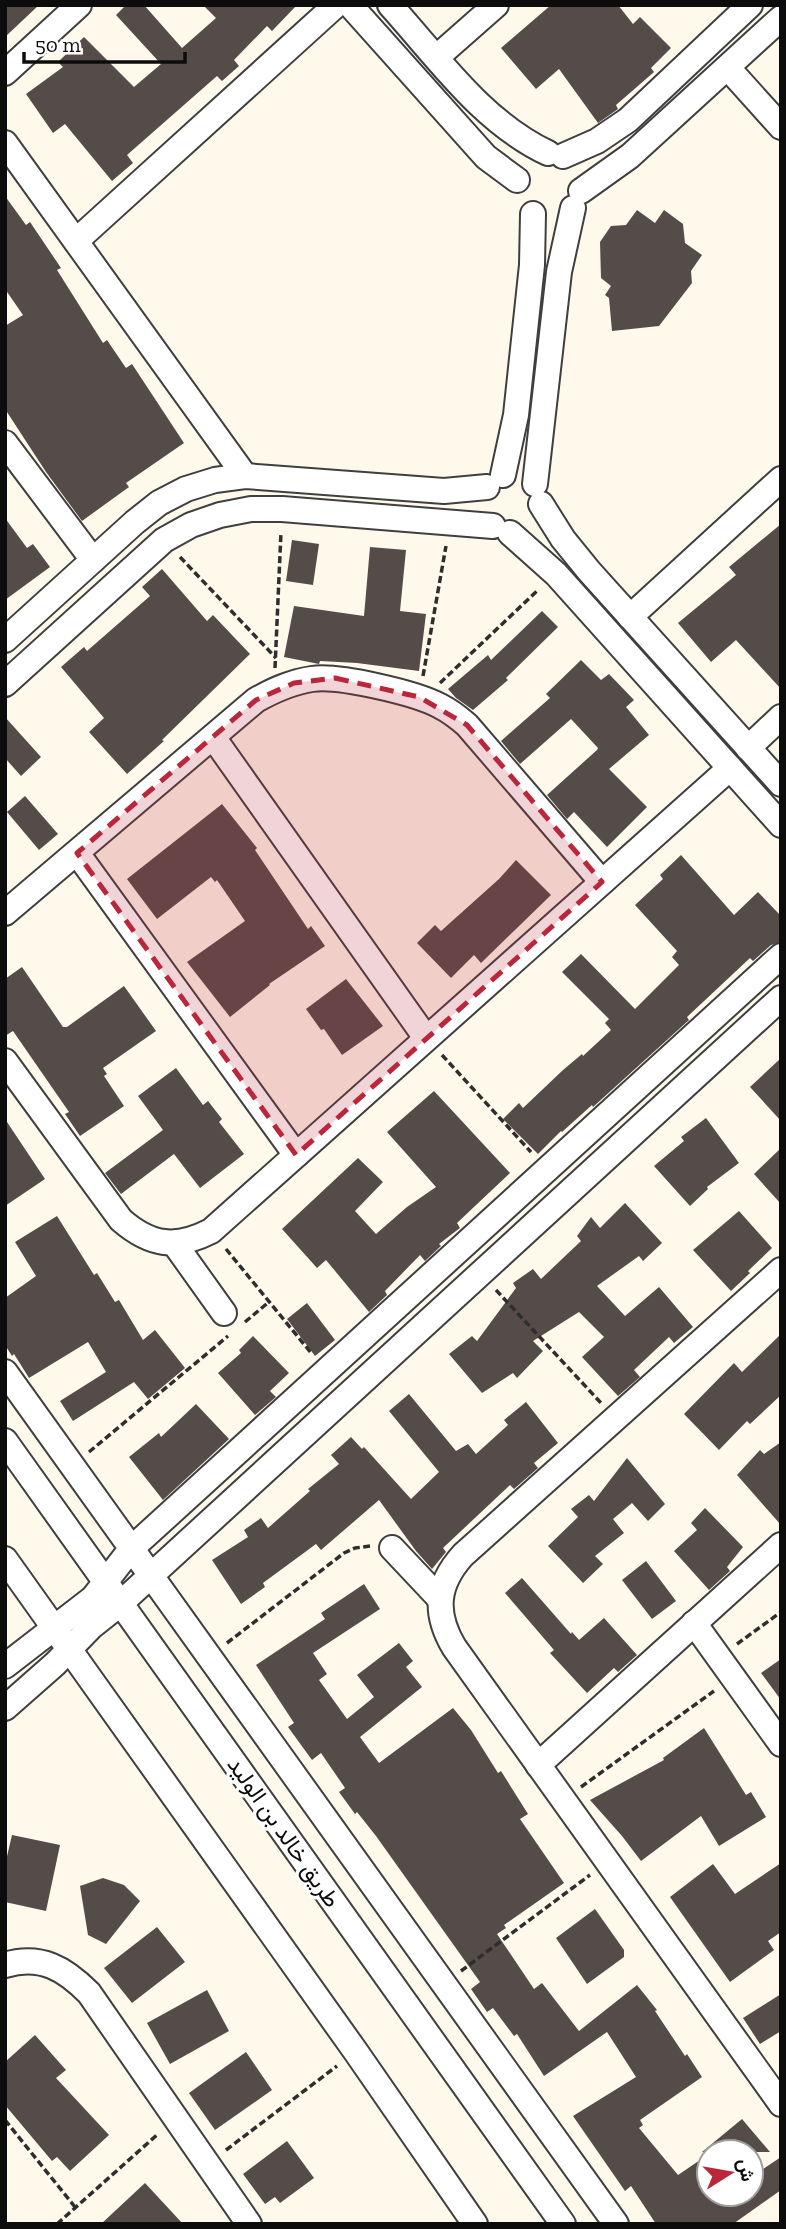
<svg xmlns="http://www.w3.org/2000/svg" width="786" height="2229" font-family="'Zilla Slab',Vazirmatn,serif">
  <style>
    .building { fill: #554c49 }
    .lines { fill: none; stroke-linecap: round; stroke-linejoin: round }
    .minor-casing { stroke: #3f3f3f; stroke-width: 28 }
    .path { stroke: #2e2e2e; stroke-width: 3.5; stroke-dasharray: 7 3.5; stroke-linecap: butt }
    .minor { stroke: #fff; stroke-width: 24 }
    .marked { fill: #ba263a; fill-opacity: 0.2; stroke: #ba263a; stroke-width: 5; stroke-dasharray: 14 9; stroke-linejoin: round }
    .labels { text-anchor: middle; stroke-width: 7; stroke-linejoin: round; paint-order: stroke }
    .street-label { font-size: 23px; fill: #0c0c0c; stroke: #fff }
  </style>
  <rect width="100%" height="100%" fill="#fff9eb"/>
  <g class="building">
    <polygon points="5,5 39,5 5,37"/>
    <polygon points="126,5 144,5 182,48 216,18 203,5 297,5 272,31 267,26 234,60 239,66 222,81 217,76 127,155 133,163 112,181 65,124 53,133 26,94 63,67 58,62 84,37 134,87 161,64 116,15"/>
    <polygon points="551,5 618,5 633,24 640,17 671,48 651,68 654,72 616,105 618,109 598,123 559,69 536,89 501,48"/>
    <polygon points="5,196 26,225 30,222 61,268 57,270 103,343 107,340 126,368 132,364 184,443 126,483 129,487 82,521 46,472 5,409 5,326 23,315 5,289"/>
    <polygon points="637,210 655,223 664,210 683,224 685,243 702,255 691,271 692,283 659,326 612,331 609,298 605,295 611,286 601,278 600,242 611,226 626,225"/>
    <polygon points="5,518 27,548 33,544 50,567 5,600"/>
    <polygon points="781,524 781,689 736,640 711,662 678,623 736,575 729,567"/>
    <polygon points="292,540 319,544 313,585 286,581"/>
    <polygon points="370,547 406,550 400,611 426,614 419,671 357,663 320,661 319,664 284,657 294,606 364,616"/>
    <polygon points="162,569 207,621 213,615 250,654 162,740 164,741 127,774 89,732 104,718 61,667 84,647 87,651 150,596 142,587"/>
    <polygon points="542,611 558,627 506,678 508,680 473,710 456,698 448,689 488,655 491,660"/>
    <polygon points="581,660 601,680 609,674 634,700 626,707 649,735 609,769 647,807 607,847 574,812 567,819 547,795 597,750 598,748 571,719 520,764 501,741 550,698 546,694"/>
    <polygon points="5,717 41,757 21,776 5,758"/>
    <polygon points="25,796 58,834 39,850 7,812"/>
    <polygon points="222,804 257,848 255,850 308,929 311,926 325,946 269,984 270,985 230,1017 187,962 245,921 217,880 215,882 211,877 157,919 127,879"/>
    <polygon points="681,855 734,915 758,892 781,916 781,942 771,945 753,961 750,958 687,1017 689,1020 593,1107 592,1105 562,1132 561,1131 538,1154 503,1119 519,1103 523,1108 563,1070 582,1054 583,1056 611,1030 605,1023 609,1019 562,972 581,954 635,1009 679,965 672,957 677,951 635,905 663,879 660,875"/>
    <polygon points="516,860 551,895 481,963 474,955 451,978 417,943 435,925 441,931 499,879"/>
    <polygon points="22,967 63,1027 67,1027 124,986 156,1031 103,1068 107,1074 104,1076 124,1106 80,1136 65,1114 69,1112 13,1031 5,1036 5,979"/>
    <polygon points="346,979 383,1026 342,1055 324,1029 321,1030 306,1009"/>
    <polygon points="781,1058 781,1121 750,1087"/>
    <polygon points="176,1068 203,1105 208,1101 222,1119 219,1122 244,1154 200,1188 174,1154 121,1194 105,1173 163,1130 138,1096"/>
    <polygon points="434,1091 510,1173 457,1223 460,1228 439,1244 441,1246 425,1261 420,1255 385,1291 387,1295 369,1312 326,1260 317,1268 282,1229 358,1158 383,1182 355,1211 376,1234 407,1207 436,1187 387,1132"/>
    <polygon points="706,1118 739,1163 707,1187 708,1189 690,1206 654,1166 684,1141 681,1137"/>
    <polygon points="5,1119 45,1179 5,1206"/>
    <polygon points="781,1148 781,1204 754,1174"/>
    <polygon points="625,1203 662,1243 643,1261 639,1256 597,1286 625,1316 659,1287 693,1327 674,1343 669,1337 634,1370 640,1377 618,1396 582,1357 604,1337 579,1312 533,1341 543,1351 517,1378 513,1373 482,1393 449,1354 472,1336 477,1341 516,1288 513,1283 533,1269 541,1279 581,1241 577,1236 591,1217 600,1228"/>
    <polygon points="739,1211 772,1248 748,1271 750,1273 731,1291 693,1250"/>
    <polygon points="57,1216 94,1275 97,1273 115,1302 119,1300 143,1340 155,1330 185,1368 148,1399 134,1382 73,1421 60,1401 106,1372 88,1342 29,1378 14,1354 12,1356 5,1345 5,1298 36,1276 15,1242"/>
    <polygon points="307,1303 335,1340 315,1356 287,1319"/>
    <polygon points="781,1334 781,1395 750,1424 747,1421 719,1450 684,1414 734,1363 742,1372"/>
    <polygon points="253,1336 289,1373 270,1391 276,1397 255,1415 218,1373 241,1353 239,1350"/>
    <polygon points="409,1394 456,1451 468,1444 476,1454 508,1425 504,1420 526,1402 558,1443 534,1463 538,1468 514,1489 510,1485 443,1548 446,1552 432,1569 416,1551 379,1500 321,1550 316,1544 263,1583 265,1587 241,1604 212,1560 248,1537 244,1530 261,1518 268,1528 310,1491 308,1489 339,1464 331,1455 351,1437 362,1449 364,1447 411,1499 439,1472 389,1411"/>
    <polygon points="196,1404 229,1439 163,1500 129,1457 159,1433 161,1437"/>
    <polygon points="781,1442 781,1525 737,1475 760,1450 764,1454"/>
    <polygon points="627,1458 665,1504 648,1521 632,1503 613,1519 624,1533 595,1556 603,1564 583,1583 548,1546 578,1517 571,1509 589,1495 594,1501"/>
    <polygon points="705,1508 743,1547 727,1567 730,1571 709,1590 674,1551 697,1530 691,1523"/>
    <polygon points="646,1561 676,1601 652,1619 622,1580"/>
    <polygon points="522,1578 571,1634 572,1632 579,1640 604,1618 637,1655 618,1672 614,1668 587,1693 550,1653 554,1650 505,1593"/>
    <polygon points="364,1584 380,1609 313,1653 327,1674 319,1680 347,1719 374,1697 357,1675 399,1643 413,1661 406,1667 422,1687 360,1737 379,1763 453,1708 471,1730 498,1773 501,1771 528,1814 520,1819 564,1883 504,1925 506,1928 497,1934 534,1989 542,1983 579,2031 637,1985 657,2010 655,2011 685,2056 687,2054 702,2077 640,2120 643,2125 639,2128 678,2175 709,2154 709,2194 751,2194 751,2177 781,2157 781,2190 733,2224 656,2224 631,2186 625,2191 573,2116 636,2077 607,2032 544,2076 517,2034 514,2036 493,2008 487,2012 471,1989 480,1982 376,1836 357,1812 355,1814 339,1792 345,1788 321,1753 312,1760 288,1727 294,1723 256,1665 325,1619 321,1613"/>
    <polygon points="781,1659 781,1700 761,1673"/>
    <polygon points="704,1728 746,1795 751,1792 766,1817 719,1846 701,1816 641,1861 622,1836 590,1800 664,1760 663,1758"/>
    <polygon points="12,1835 60,1845 46,1911 5,1902 5,1865"/>
    <polygon points="781,1863 781,1932 768,1941 774,1950 730,1982 670,1897 713,1864 735,1894"/>
    <polygon points="103,1878 124,1885 140,1901 106,1944 88,1935 80,1886"/>
    <polygon points="595,1909 624,1950 624,1957 587,1984 556,1938"/>
    <polygon points="157,1927 185,1962 132,2003 104,1968"/>
    <polygon points="207,1990 229,2031 170,2064 147,2023"/>
    <polygon points="781,1994 781,2031 760,2044 743,2018"/>
    <polygon points="35,2035 66,2070 56,2078 109,2135 70,2171 57,2157 52,2161 5,2105 5,2062"/>
    <polygon points="246,2052 272,2090 215,2130 189,2093"/>
    <polygon points="742,2119 770,2152 702,2152"/>
    <polygon points="287,2141 314,2178 280,2203 275,2197 265,2204 243,2174"/>
    <polygon points="145,2183 183,2224 101,2224"/>
  </g>
  <g class="lines">
    <defs>
      <g id="minor">
        <polyline points="350,5 486,157 517,180"/>
        <path d="M 390,5 C 438,58 482,122 548,153"/>
        <polyline points="437,57 496,5"/>
        <polyline points="728,68 781,127"/>
        <polyline points="5,73 79,5"/>
        <polyline points="5,143 245,476"/>
        <polyline points="563,156 597,141 628,120 750,5"/>
        <polyline points="581,191 630,156 781,18"/>
        <polyline points="76,241 336,5"/>
        <polyline points="5,443 93,560"/>
        <polyline points="503,475 516,415 532,265 533,214"/>
        <polyline points="535,484 559,272 573,208"/>
        <polyline points="541,504 563,539 589,571 781,784"/>
        <polyline points="510,533 556,574 781,825"/>
        <polyline points="630,617 781,479"/>
        <polyline points="5,640 135,522 159,503 186,489 215,480 245,476 444,491 487,487"/>
        <polyline points="5,684 164,540 191,525 220,515 251,509 282,509 493,526"/>
        <polyline points="213,737 426,1038"/>
        <polyline points="748,748 781,717"/>
        <polyline points="77,853 296,1155"/>
        <path d="M 5,913 L 256,700 C 274,690 291,682 312,679 C 339,675 416,693 440,706 C 450,711 459,718 467,725 L 602,882"/>
        <path d="M 5,1061 L 121,1220 C 151,1246 176,1249 211,1231 L 730,768"/>
        <polyline points="174,1243 224,1313"/>
        <path d="M 781,1270 L 463,1555 C 436,1585 434,1613 454,1647 L 781,2104"/>
        <polyline points="5,1372 616,2224"/>
        <polyline points="5,1441 563,2224"/>
        <polyline points="392,1548 440,1599"/>
        <polyline points="5,1559 356,2052 475,2224"/>
        <polyline points="694,1623 781,1744"/>
        <polyline points="5,1666 93,1598 131,1549 781,956"/>
        <polyline points="5,1708 55,1664 92,1626 121,1603 781,998"/>
        <polyline points="538,1765 781,1545"/>
        <path d="M 5,1965 C 41,1954 65,1969 89,1993 L 249,2224"/>
      </g>
    </defs>
    <use href="#minor" class="minor-casing"/>
    <g class="path">
      <polyline points="180,557 276,658"/>
      <polyline points="275,668 281,532"/>
      <polyline points="423,676 446,546"/>
      <polyline points="440,683 539,589"/>
      <polyline points="442,1055 531,1152"/>
      <polyline points="226,1249 312,1354"/>
      <polyline points="496,1290 601,1403"/>
      <polyline points="245,1322 270,1301"/>
      <polyline points="89,1452 228,1336"/>
      <polyline points="227,1643 344,1553 355,1548 370,1546"/>
      <polyline points="737,1644 781,1612"/>
      <polyline points="581,1787 714,1691"/>
      <polyline points="461,1971 590,1875"/>
      <polyline points="5,2120 75,2207"/>
      <polyline points="226,2150 337,2066"/>
      <polyline points="57,2224 158,2134"/>
    </g>
    <use href="#minor" class="minor"/>
  </g>
  <path class="marked" d="M 335,678 L 419,697 L 467,725 L 602,882 L 296,1155 L 77,853 L 256,700 L 294,683 Z"/>
  <g class="labels">
    <g class="street-label">
      <text transform="translate(284 1832) rotate(55)" y="8">طريق خالد بن الوليد</text>
    </g>
  </g>
  <rect width="786" height="2229" fill="none" stroke="#0c0c0c" stroke-width="14"/>
  <g transform="translate(730 2173) rotate(79)"><circle r="33" fill="#ffffff" stroke="#9e9e9e" stroke-width="2"/>
  <path d="M0-5L12 26L0 18L-12 26Z" fill="#ba263a"/>
  <text y="-10" font-size="19" font-weight="bold" text-anchor="middle" fill="#0c0c0c">ش</text>
  </g>
  <path d="M24 52v10h161v-10" fill="none" stroke="#0c0c0c" stroke-width="3.5"/>
  <text x="35" y="52" font-size="21" fill="#0c0c0c" stroke="#ffffff" stroke-width="5" paint-order="stroke">50 m</text>
</svg>
